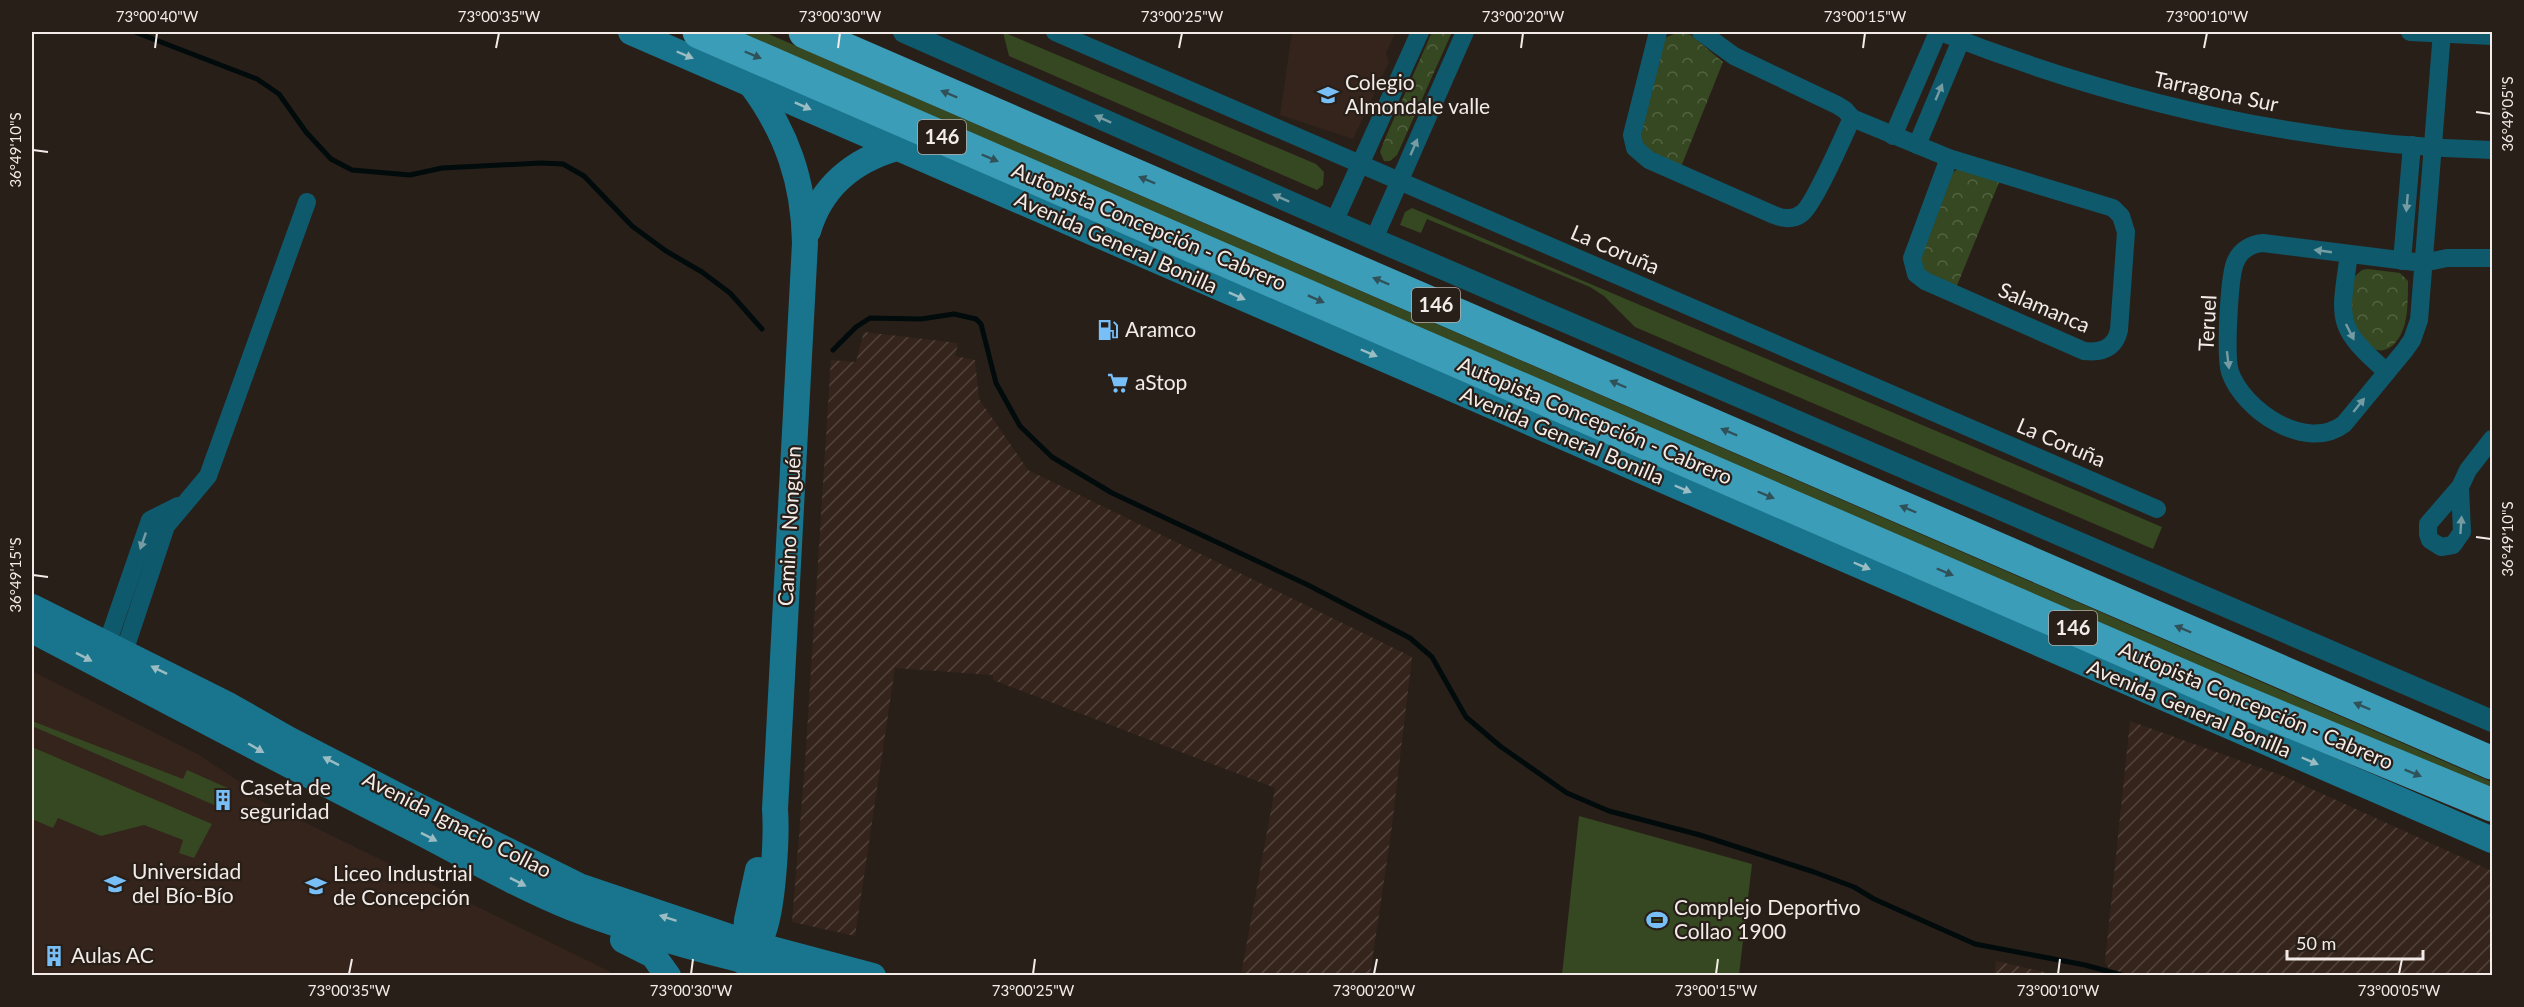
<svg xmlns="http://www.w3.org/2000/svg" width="2524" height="1007" font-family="Lato,sans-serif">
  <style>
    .industrial { fill: url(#industrial-furrows) }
    .built { fill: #34241b }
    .grass { fill: #354821 }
    .forest { fill: url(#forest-crowns) }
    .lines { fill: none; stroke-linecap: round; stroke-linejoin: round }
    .stream { stroke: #010b0c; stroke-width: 5 }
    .minor { stroke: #0f596c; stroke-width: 18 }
    .tertiary { stroke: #0f596c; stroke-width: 22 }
    .secondary { stroke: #18758d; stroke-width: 26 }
    .motorway { stroke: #3c9db9; stroke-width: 33 }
    .oneway { fill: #9bbcc3 }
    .oneway2 { fill: #315159 }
    .oneway3 { fill: #759ba3 }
    .ticks { fill: none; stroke: #f2ebe7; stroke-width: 2 }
    .labels { text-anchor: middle; stroke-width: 4.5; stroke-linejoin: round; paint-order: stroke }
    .shield { fill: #291f19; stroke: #b6aea9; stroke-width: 1.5 }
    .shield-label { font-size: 20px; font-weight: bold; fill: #f2ebe7 }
    .poi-label { font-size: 21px; fill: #f2ebe7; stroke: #291f19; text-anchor: start }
    .street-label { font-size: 21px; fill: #f2ebe7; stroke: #291f19 }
    .neatline { fill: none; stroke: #f2ebe7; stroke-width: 2 }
    .ticks-label { font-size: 15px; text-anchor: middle; fill: #f2ebe7 }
  </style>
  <defs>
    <pattern id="industrial-furrows" width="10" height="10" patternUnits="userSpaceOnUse" patternTransform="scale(1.5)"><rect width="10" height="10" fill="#34241b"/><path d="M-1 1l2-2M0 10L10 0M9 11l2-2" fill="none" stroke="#52443c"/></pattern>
    <pattern id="forest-crowns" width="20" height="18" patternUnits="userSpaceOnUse" patternTransform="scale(1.5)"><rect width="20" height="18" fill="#354821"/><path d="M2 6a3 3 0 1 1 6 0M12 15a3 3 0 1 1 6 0" fill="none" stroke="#536341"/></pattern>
  </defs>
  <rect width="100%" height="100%" fill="#291f19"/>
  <g class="industrial">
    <polygon points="864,332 958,343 955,356 975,360 979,399 1028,470 1412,657 1391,833 1370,975 1241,975 1275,788 993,680 993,675 895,668 855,936 792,922 805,763 831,360 856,362"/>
    <polygon points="2130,721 2283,776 2492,871 2492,975 2113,975 2105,962"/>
    <polygon points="1996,961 2057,975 1994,975"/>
  </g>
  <g class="built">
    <polygon points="1292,32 1396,32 1386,53 1389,62 1353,139 1280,115"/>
    <polygon points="32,671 199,755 246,786 245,793 617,975 32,975"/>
  </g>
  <g class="grass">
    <polygon points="730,32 764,32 2492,782 2492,790 2269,700"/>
    <polygon points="1003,32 1316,164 1324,172 1323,185 1317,190 1009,56"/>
    <polygon points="1412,208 2162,527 2153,549 1635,327 1604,296 1590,287 1427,219 1421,233 1400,225 1405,212"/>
    <polygon points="32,721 183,779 187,770 230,789 221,808 32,726"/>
    <polygon points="32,747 212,824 194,858 179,853 183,840 144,825 101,836 58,818 53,828 32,819"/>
    <polygon points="1579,816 1752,864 1739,975 1562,975"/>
  </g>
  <g class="forest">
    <polygon points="1432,32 1452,32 1397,155 1390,161 1384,161 1380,152 1385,139"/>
    <polygon points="1679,32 1691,35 1723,62 1681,167 1647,151 1640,140 1662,39"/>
    <polygon points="1958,169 2000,180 1956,288 1926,275 1918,265 1952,173"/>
    <path d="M 2368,269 L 2400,273 L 2408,281 C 2408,294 2408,311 2405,323 C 2400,343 2384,361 2366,343 C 2359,336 2352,326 2351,315 C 2350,303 2353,289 2354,277 L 2362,270 Z"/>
  </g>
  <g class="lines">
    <g class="stream">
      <polyline points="135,32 257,79 279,94 306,132 331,159 352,170 410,175 442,168 541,163 563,164 584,176 632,226 666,251 702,272 730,293 762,329"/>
      <polyline points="833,350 856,327 870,318 921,319 954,314 976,319 981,324 996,383 1020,426 1052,457 1112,493 1308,585 1410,638 1432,657 1466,717 1500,746 1567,793 1609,811 1700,835 1814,872 1854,887 1874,899 1975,944 2085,965 2125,976"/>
    </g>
    <g class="minor">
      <polyline points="1055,32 2157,509"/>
      <path d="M 1658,32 L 1632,135 L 1635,148 L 1649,160 L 1774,215 C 1784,219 1793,220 1801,214 C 1813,207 1844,135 1852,118"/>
      <path d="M 1701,32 L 1734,56 L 1837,105 L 1845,110 L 1852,118 L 1949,158 L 2113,208 L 2121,216 L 2126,232 L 2119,330 C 2115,348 2102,353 2084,351 L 1925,281 L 1916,274 L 1912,258 L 1949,158"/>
      <path d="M 1940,32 C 2117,102 2302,145 2492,150"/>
      <polyline points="2410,32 2492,36"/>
      <path d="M 2442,32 L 2419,320 L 2412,340 L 2405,350 L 2344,424 C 2306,453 2243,410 2230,372 C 2225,356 2229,279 2235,263 C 2240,250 2251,244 2263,243 L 2423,263 L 2447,258 L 2492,258"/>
      <polyline points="1893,136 1938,32"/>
      <polyline points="1917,145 1961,40"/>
      <polyline points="1334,222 1420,32"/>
      <polyline points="1374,239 1465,32"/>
      <path d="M 2349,254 C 2340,320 2334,326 2387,372"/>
      <polyline points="2402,261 2412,145"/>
      <polyline points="2460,487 2462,532 2453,545 2441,547 2430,540 2428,534 2428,524 2460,487 2468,470 2492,439"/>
      <polyline points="107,644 150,520 178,506"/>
      <polyline points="124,652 166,526 208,476 307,202"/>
    </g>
    <polyline class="tertiary" points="904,32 1374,239 2492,721"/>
    <g class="secondary">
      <polyline points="631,32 2492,840"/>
      <path d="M 808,231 C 821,187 854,160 897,148"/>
      <polyline points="32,607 230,706 288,739 406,800 579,886 745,942 873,976"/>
      <path d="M 32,630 C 156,695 280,761 406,825 C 461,853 515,885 572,908 C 647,937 725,957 803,974"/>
      <polyline points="623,940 653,955 668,976"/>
      <polyline points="744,958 747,920 758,870"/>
      <path d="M 744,962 C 751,953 758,945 762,935 C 773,910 777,837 775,809 L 805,243 C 804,182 787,132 750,83"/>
    </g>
    <g class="motorway">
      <polyline points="699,32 2231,697 2492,805"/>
      <polyline points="805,32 2492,763"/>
    </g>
  </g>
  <defs><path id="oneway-solid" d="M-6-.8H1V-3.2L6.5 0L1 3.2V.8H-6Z" transform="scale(1.5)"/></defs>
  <g class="oneway">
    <use href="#oneway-solid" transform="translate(685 55) rotate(23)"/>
    <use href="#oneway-solid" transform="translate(803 106) rotate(24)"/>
    <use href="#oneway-solid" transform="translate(1237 296) rotate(24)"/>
    <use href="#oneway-solid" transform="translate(1369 353) rotate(23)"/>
    <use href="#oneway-solid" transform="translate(1683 489) rotate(23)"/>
    <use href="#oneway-solid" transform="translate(1862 566) rotate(23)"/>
    <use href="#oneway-solid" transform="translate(84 657) rotate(27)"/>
    <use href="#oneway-solid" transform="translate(159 670) rotate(-154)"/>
    <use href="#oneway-solid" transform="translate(256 748) rotate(30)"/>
    <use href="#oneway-solid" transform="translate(331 761) rotate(-153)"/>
    <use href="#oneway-solid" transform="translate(2310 761) rotate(23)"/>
    <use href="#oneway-solid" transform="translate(429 837) rotate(27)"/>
    <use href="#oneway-solid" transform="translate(518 882) rotate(27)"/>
    <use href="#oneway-solid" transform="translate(668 918) rotate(-162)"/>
  </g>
  <g class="oneway2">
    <use href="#oneway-solid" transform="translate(753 55) rotate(23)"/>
    <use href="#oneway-solid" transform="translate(949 94) rotate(-157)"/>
    <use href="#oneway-solid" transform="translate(990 158) rotate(23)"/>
    <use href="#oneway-solid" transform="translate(1147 180) rotate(-157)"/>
    <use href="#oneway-solid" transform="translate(1381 281) rotate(-157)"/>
    <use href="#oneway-solid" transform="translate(1316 299) rotate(24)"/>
    <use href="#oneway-solid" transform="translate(1618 384) rotate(-157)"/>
    <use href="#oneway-solid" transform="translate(1729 432) rotate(-157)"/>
    <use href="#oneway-solid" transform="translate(1766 495) rotate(23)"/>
    <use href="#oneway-solid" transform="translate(1908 509) rotate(-157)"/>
    <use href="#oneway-solid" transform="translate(1945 572) rotate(23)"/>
    <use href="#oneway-solid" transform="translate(2183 629) rotate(-157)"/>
    <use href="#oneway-solid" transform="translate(2362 706) rotate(-157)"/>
    <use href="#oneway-solid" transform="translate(2413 773) rotate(22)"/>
  </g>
  <g class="oneway3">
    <use href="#oneway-solid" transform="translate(1939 92) rotate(-67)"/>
    <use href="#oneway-solid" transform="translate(1103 119) rotate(-156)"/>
    <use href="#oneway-solid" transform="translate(1414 147) rotate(-67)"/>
    <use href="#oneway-solid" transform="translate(1281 198) rotate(-156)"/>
    <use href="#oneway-solid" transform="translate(2407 203) rotate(95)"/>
    <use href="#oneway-solid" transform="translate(2323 251) rotate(-172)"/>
    <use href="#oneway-solid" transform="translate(2350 332) rotate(63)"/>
    <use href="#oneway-solid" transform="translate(2228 360) rotate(83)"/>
    <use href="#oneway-solid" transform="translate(2359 405) rotate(-51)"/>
    <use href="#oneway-solid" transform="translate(2461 525) rotate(-86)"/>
    <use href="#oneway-solid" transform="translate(143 541) rotate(109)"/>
  </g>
  <path class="ticks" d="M 155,48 L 157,33M 496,48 L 499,33M 838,48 L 840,33M 1179,48 L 1182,33M 1521,48 L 1523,33M 1863,48 L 1865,33M 2204,48 L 2207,33M 2476,112 L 2491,114M 33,150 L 48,152M 2476,537 L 2491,539M 33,575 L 48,577M 349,974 L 352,959M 691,974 L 693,959M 1033,974 L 1035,959M 1374,974 L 1377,959M 1716,974 L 1718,959M 2058,974 L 2060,959M 2399,974 L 2402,959"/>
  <defs>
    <symbol id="school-bare" viewBox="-9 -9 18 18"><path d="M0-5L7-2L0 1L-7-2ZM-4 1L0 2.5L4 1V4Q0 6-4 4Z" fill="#78bff8" stroke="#291f19" stroke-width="2.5" paint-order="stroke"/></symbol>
    <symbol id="fuel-bare" viewBox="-9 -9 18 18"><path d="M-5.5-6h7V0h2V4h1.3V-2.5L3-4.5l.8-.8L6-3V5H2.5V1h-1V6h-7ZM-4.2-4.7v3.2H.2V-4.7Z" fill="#78bff8" stroke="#291f19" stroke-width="2.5" paint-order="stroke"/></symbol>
    <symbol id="supermarket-bare" viewBox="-9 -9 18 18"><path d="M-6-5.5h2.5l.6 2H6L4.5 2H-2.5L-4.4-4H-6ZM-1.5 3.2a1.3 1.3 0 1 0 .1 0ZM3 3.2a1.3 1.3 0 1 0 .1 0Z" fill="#78bff8" stroke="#291f19" stroke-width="2.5" paint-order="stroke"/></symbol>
    <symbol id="building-bare" viewBox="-9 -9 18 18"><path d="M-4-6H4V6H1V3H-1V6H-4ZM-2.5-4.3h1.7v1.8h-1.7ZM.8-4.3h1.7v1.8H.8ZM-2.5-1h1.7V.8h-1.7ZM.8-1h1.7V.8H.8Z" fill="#78bff8" stroke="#291f19" stroke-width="2.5" paint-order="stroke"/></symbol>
    <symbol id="university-bare" viewBox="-9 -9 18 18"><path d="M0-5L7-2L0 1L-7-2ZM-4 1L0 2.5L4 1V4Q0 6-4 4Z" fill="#78bff8" stroke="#291f19" stroke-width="2.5" paint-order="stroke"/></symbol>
    <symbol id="stadium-bare" viewBox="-9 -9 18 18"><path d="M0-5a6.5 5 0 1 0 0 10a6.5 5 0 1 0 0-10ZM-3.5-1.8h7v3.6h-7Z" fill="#78bff8" stroke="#291f19" stroke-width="2.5" paint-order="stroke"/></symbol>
  </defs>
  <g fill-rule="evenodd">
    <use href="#school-bare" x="1313" y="80" width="30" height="30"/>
    <use href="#fuel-bare" x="1093" y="315" width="30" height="30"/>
    <use href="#supermarket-bare" x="1103" y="368" width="30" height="30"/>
    <use href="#building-bare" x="208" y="785" width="30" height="30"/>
    <use href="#university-bare" x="100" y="869" width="30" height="30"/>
    <use href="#school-bare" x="301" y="871" width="30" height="30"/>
    <use href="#stadium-bare" x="1642" y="905" width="30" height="30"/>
    <use href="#building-bare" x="39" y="941" width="30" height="30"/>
  </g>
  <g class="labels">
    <g class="shield">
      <rect x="918" y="120" width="48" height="34" rx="4.5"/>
      <rect x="1412" y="288" width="48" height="34" rx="4.5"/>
      <rect x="2049" y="611" width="48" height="34" rx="4.5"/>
    </g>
    <g class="shield-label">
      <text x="942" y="144">146</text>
      <text x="1436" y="312">146</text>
      <text x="2073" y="635">146</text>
    </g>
    <g class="poi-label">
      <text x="1345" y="90">Colegio<tspan x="1345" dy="24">Almondale valle</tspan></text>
      <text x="1125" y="337">Aramco</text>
      <text x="1135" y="390">aStop</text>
      <text x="240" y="795">Caseta de<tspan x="240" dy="24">seguridad</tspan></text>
      <text x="132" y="879">Universidad<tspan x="132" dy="24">del Bío-Bío</tspan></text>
      <text x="333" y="881">Liceo Industrial<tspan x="333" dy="24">de Concepción</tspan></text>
      <text x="1674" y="915">Complejo Deportivo<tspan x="1674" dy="24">Collao 1900</tspan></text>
      <text x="71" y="963">Aulas AC</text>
    </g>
    <g class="street-label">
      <text transform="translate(2216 92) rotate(12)" y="7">Tarragona Sur</text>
      <text transform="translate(1149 227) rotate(23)" y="7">Autopista Concepción - Cabrero</text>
      <text transform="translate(1116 243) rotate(24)" y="7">Avenida General Bonilla</text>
      <text transform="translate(1615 250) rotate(23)" y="7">La Coruña</text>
      <text transform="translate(2044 308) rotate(23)" y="7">Salamanca</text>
      <text transform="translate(2208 323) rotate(-87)" y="7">Teruel</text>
      <text transform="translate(1595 421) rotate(23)" y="7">Autopista Concepción - Cabrero</text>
      <text transform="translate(1562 436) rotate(23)" y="7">Avenida General Bonilla</text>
      <text transform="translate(2061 443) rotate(23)" y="7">La Coruña</text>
      <text transform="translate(790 526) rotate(-87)" y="7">Camino Nonguén</text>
      <text transform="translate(2256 706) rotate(23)" y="7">Autopista Concepción - Cabrero</text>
      <text transform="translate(2189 709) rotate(23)" y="7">Avenida General Bonilla</text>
      <text transform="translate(457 825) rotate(27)" y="7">Avenida Ignacio Collao</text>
    </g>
  </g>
  <rect width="2524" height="1007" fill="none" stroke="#291f19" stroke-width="66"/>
  <path d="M2287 950v9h136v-9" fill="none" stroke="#f2ebe7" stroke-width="3"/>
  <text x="2296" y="950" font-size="18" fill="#f2ebe7" stroke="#291f19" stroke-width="4.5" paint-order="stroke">50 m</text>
  <rect x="33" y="33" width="2458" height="941" class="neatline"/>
  <g class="ticks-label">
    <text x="157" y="22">73°00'40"W</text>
    <text x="499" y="22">73°00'35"W</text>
    <text x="840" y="22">73°00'30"W</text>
    <text x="1182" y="22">73°00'25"W</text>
    <text x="1523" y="22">73°00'20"W</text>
    <text x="1865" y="22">73°00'15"W</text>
    <text x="2207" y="22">73°00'10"W</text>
    <text transform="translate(2508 114) rotate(-90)" y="5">36°49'05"S</text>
    <text transform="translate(16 150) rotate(-90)" y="5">36°49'10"S</text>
    <text transform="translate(2508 539) rotate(-90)" y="5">36°49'10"S</text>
    <text transform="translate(16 575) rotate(-90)" y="5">36°49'15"S</text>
    <text x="349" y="996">73°00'35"W</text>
    <text x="691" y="996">73°00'30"W</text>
    <text x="1033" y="996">73°00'25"W</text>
    <text x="1374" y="996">73°00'20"W</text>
    <text x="1716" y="996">73°00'15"W</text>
    <text x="2058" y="996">73°00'10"W</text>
    <text x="2399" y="996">73°00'05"W</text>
  </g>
</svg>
